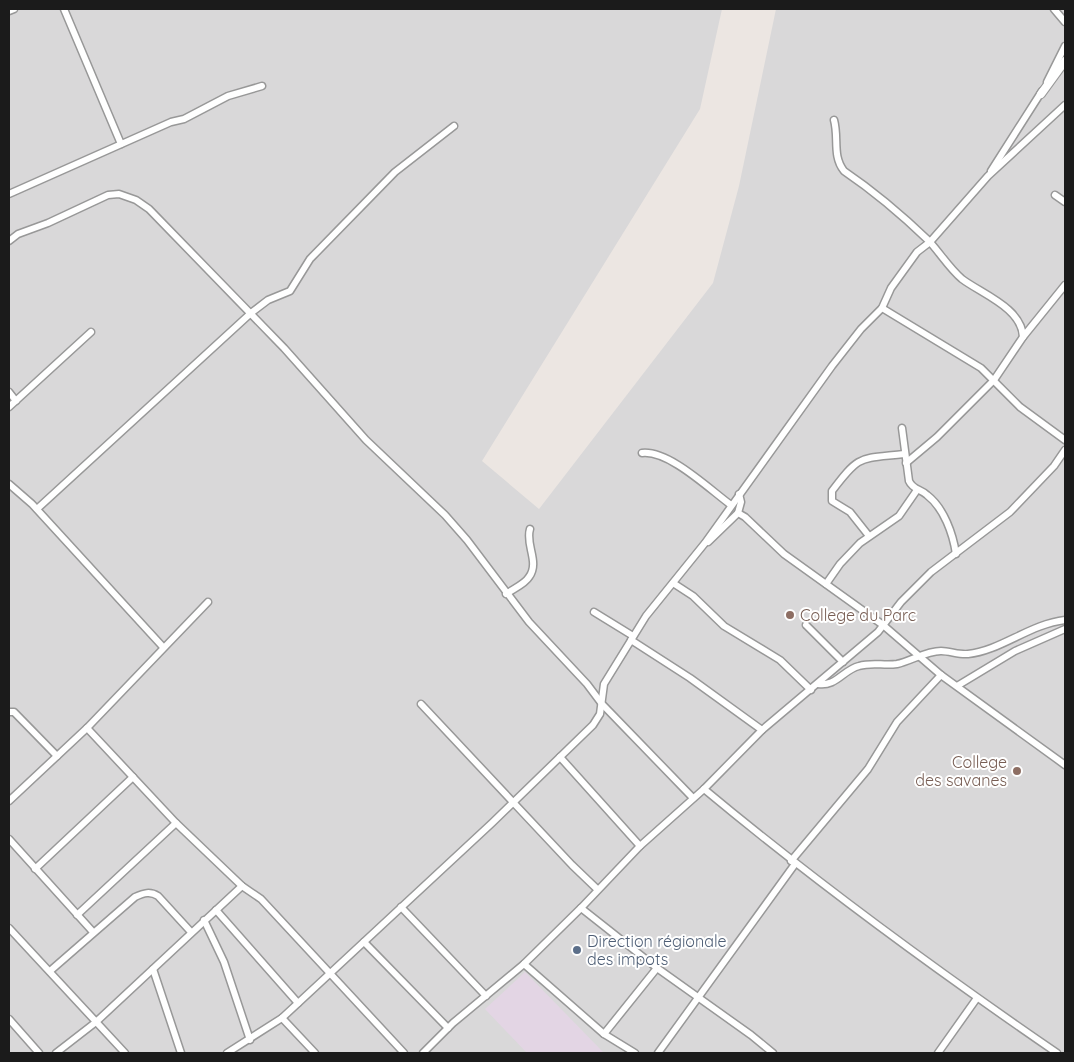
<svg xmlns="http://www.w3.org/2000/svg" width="1074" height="1062" font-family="Quicksand,sans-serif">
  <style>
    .residential { fill: #d9d8d9 }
    .industrial { fill: #e3d5e4 }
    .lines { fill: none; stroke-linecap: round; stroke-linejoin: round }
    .minor-casing { stroke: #989898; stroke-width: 9 }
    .tertiary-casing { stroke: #989898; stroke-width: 10 }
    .minor { stroke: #fff; stroke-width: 6 }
    .tertiary { stroke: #fff; stroke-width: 8 }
    .education-dot { fill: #8d6e63; stroke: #fff; stroke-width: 2 }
    .service-dot { fill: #5c6f8a; stroke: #fff; stroke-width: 2 }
    .labels { text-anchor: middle; stroke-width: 4; stroke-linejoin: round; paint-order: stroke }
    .education-label { font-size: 16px; fill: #785e54; stroke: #fff; text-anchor: start }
    .service-label { font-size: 16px; fill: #4e5e75; stroke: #fff; text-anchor: start }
  </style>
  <rect width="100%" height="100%" fill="#ece6e2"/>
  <polygon class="residential" points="9,9 722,9 700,109 482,461 539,509 713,283 739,186 776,9 1065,9 1065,1053 9,1053"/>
  <polygon class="industrial" points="525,972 604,1053 527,1053 485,1009"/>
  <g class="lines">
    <defs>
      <g id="minor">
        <polyline points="64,9 121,144"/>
        <polyline points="1054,9 1065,22"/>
        <polyline points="9,11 14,9"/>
        <polyline points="1047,82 1065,46"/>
        <path d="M 834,120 C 839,138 832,156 844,171 C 875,192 902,215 929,241 C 940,253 950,269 962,279 C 982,294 1022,308 1023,337 L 994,380 L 937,437 L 906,463"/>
        <polyline points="991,171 1042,91"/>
        <polyline points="9,194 171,122 184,119 228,96 262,86"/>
        <polyline points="1055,195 1065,202"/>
        <polyline points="9,241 18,234 48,223 108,195 119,194 136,200 149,209 284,348 366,440 445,515 467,540 529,622 587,684 602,704 693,798"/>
        <polyline points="882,308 981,368 1020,407 1065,440"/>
        <polyline points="1023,337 1065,285"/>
        <polyline points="9,392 16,401"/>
        <polyline points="9,407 91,332"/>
        <path d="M 902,428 L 909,481 C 913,490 921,489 927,495 C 944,508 953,534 956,554"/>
        <path d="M 642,453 C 669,450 709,489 731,505"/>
        <polyline points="9,484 32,504 163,647"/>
        <polyline points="37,509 251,313 268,300 290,291 310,259 395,172 454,126"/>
        <polyline points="738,513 741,502 739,494"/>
        <path d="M 869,536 L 850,512 L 832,501 L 832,491 C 860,454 859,459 904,454"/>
        <polyline points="708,542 738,513 745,517 784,554 883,625 941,675 1065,765"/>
        <polyline points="673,583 693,596 724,626 780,660 811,690"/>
        <polyline points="826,584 840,564 860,543 899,516 917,490"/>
        <path d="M 506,594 C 513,589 525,584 529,577 C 540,562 525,545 530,529"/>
        <polyline points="594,612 633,636"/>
        <polyline points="806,625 843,662"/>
        <polyline points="631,640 690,678 762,730"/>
        <path d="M 818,684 C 836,687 843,670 859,666 C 872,662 884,666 897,664 C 911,661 926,651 941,651 C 950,651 959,655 968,654 C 1000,651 1030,624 1065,620"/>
        <polyline points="957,686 1015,651 1065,629"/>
        <polyline points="421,704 572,865 597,889"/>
        <polyline points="9,712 14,712 57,756"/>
        <polyline points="87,728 208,602"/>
        <polyline points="560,757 640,846"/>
        <path d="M 704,789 C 817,883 936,970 1057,1053"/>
        <polyline points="9,801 87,728 176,823 242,886 261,899 404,1053"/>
        <polyline points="9,839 93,932"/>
        <polyline points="791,861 868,769 897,722 941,675"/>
        <polyline points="35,869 133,777"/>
        <polyline points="401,907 486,996"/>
        <polyline points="581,908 657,968 751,1035 773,1053"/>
        <polyline points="216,910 298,1003"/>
        <polyline points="77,915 176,823"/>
        <polyline points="204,920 224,962 250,1040"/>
        <polyline points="9,928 125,1053"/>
        <polyline points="364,942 448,1028"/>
        <polyline points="524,964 604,1034 635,1053"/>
        <polyline points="153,969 181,1053"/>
        <path d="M 50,971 L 135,897 C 144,893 150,891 158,896 L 191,932"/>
        <polyline points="282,1018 315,1053"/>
        <polyline points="9,1019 39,1053"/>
        <polyline points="604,1034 657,968"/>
        <polyline points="56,1053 96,1022 242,886"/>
        <polyline points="227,1053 282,1018 492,823 593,725 600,714 604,684 646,616 705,543 832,366 861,329 882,308 891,288 917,252 930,242 988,176 1065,105"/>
        <polyline points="423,1053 453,1023 524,964 581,908 640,846 704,789 762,730 878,632 901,602 931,572 1010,512 1054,466 1065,450"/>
        <polyline points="658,1053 795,864"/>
        <polyline points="938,1053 977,998"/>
      </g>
      <polyline id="tertiary" points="1041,94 1065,61"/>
    </defs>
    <use href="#minor" class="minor-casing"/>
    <use href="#tertiary" class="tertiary-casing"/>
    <use href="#minor" class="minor"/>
    <use href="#tertiary" class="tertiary"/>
  </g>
  <g class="education-dot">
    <circle cx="790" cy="615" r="5"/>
    <circle cx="1017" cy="771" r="5"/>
  </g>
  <circle class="service-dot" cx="577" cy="950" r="5"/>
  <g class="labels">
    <g class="education-label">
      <text x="800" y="621">College du Parc</text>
      <text x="1007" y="768" text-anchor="end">College<tspan x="1007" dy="18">des savanes</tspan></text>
    </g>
    <g class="service-label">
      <text x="587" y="947">Direction régionale<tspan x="587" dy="18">des impots</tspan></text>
    </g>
  </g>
  <rect width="1074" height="1062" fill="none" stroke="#1b1b1b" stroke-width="20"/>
</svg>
